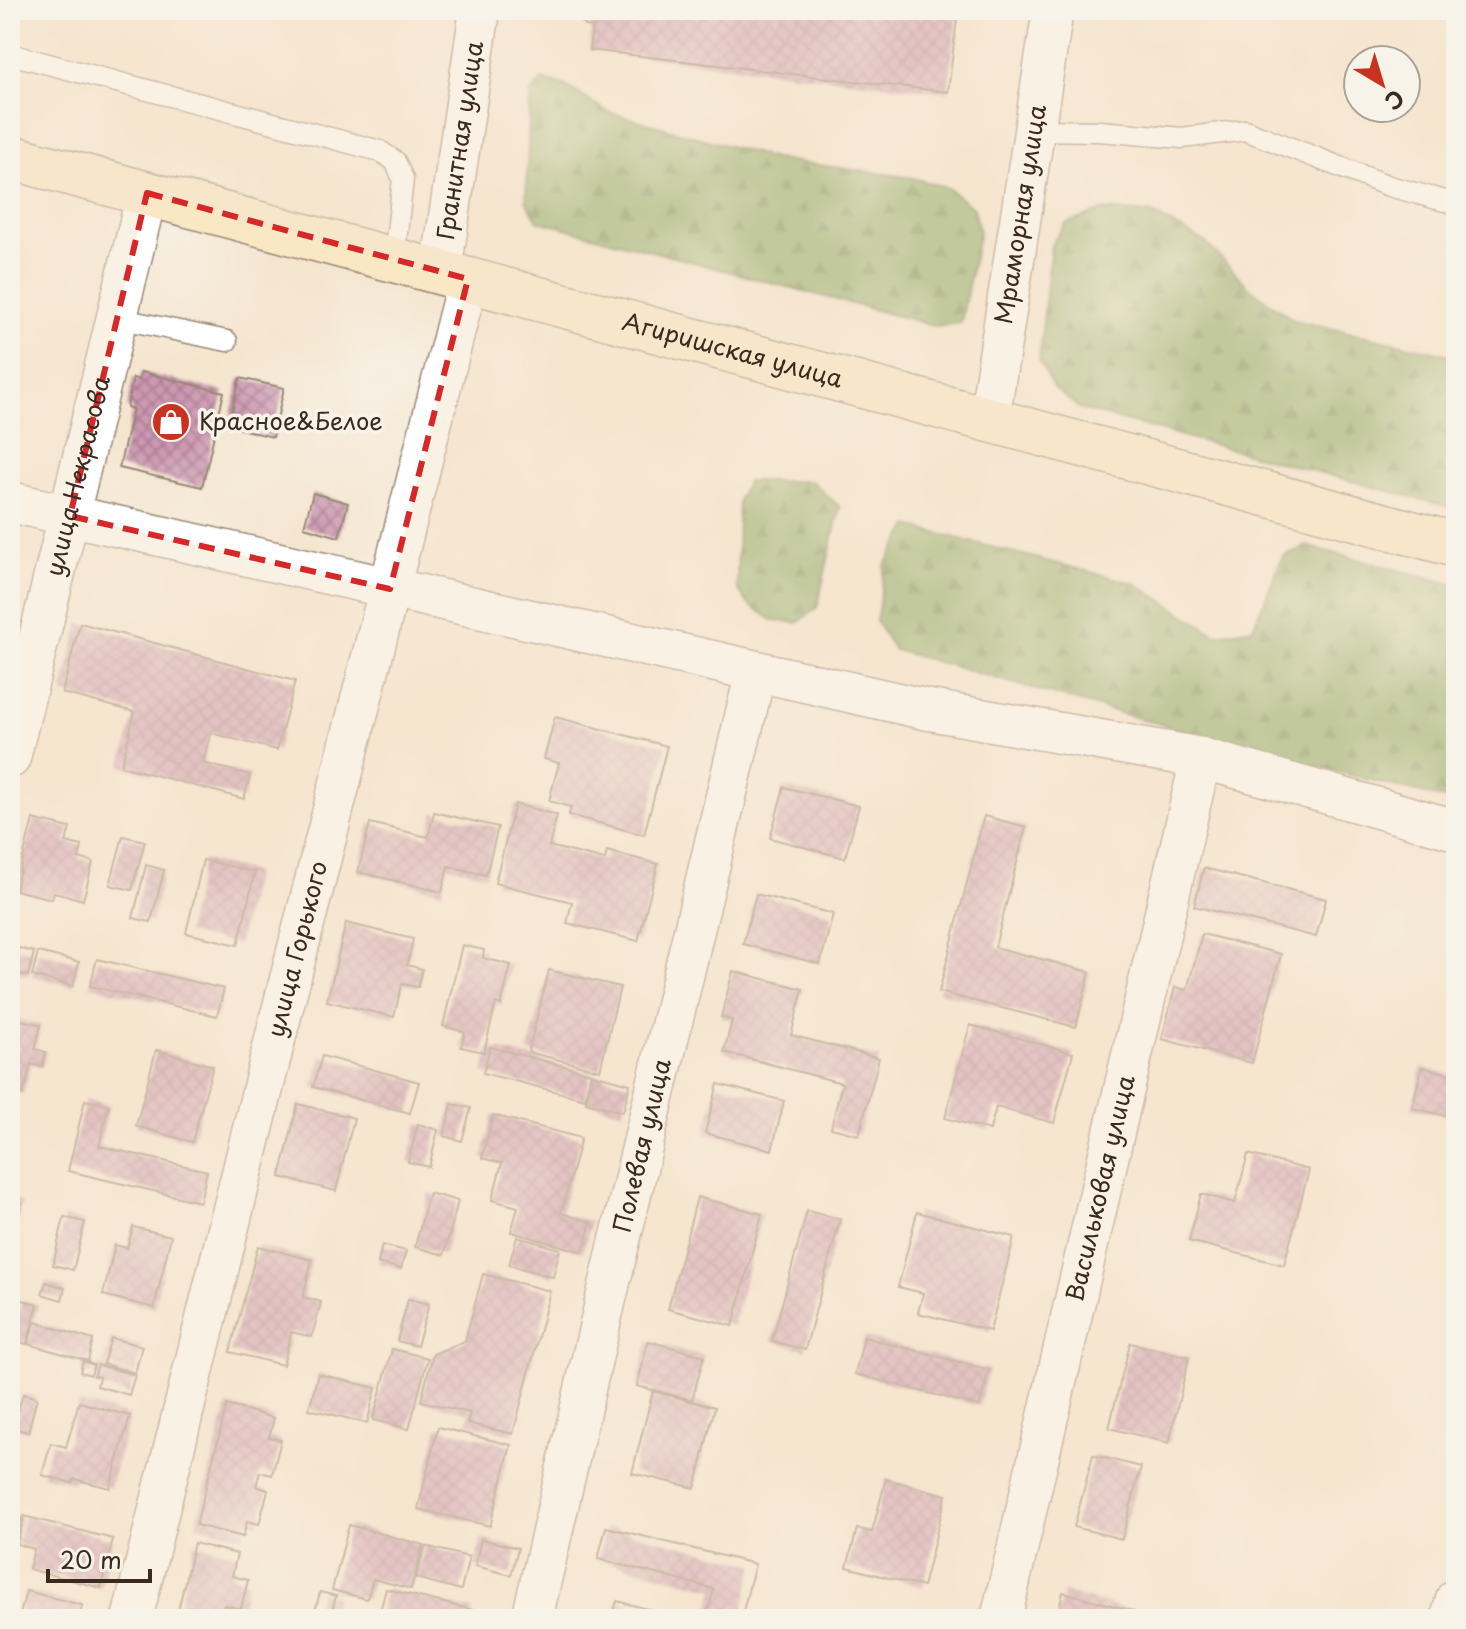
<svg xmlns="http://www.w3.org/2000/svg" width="1466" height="1629" font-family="'Playpen Sans',sans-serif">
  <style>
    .forest { fill: url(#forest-firs); stroke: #5f683e; stroke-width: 2 }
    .building { fill: url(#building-cross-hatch) }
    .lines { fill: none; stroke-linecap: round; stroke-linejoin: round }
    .lane-casing { stroke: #988876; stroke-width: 23 }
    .street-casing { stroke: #988876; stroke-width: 43 }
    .secondary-casing { stroke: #988876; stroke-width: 47 }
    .lane { stroke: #fff; stroke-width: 20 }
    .street { stroke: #fff; stroke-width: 40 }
    .secondary { stroke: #fae7c3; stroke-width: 44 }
    .marked { fill: none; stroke: #d62828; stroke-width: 6; stroke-dasharray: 16 10; stroke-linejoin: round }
    .labels { text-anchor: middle; stroke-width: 7; stroke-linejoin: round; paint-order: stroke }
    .street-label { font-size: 24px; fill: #3b2a1e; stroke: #f7f3e8 }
    .poi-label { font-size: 24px; fill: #3b2a1e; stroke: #f7f3e8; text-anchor: start }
  </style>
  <defs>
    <pattern id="forest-firs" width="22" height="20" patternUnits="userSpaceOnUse" patternTransform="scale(2)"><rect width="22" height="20" fill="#83a75d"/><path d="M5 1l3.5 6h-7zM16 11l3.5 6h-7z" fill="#6c884c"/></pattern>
    <pattern id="building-cross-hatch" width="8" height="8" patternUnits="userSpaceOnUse" patternTransform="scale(2)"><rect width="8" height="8" fill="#cd98b3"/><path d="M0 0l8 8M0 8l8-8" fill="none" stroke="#a87c91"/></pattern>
  </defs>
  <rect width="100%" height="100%" fill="#f7f3e8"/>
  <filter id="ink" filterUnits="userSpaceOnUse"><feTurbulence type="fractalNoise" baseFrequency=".0125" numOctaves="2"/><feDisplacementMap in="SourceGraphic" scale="16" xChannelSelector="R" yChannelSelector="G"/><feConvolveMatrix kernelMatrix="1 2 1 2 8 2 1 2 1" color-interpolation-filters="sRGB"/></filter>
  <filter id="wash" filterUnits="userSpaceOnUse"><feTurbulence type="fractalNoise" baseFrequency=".006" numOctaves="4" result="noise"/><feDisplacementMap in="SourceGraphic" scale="32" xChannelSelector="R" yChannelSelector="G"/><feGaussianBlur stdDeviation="1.8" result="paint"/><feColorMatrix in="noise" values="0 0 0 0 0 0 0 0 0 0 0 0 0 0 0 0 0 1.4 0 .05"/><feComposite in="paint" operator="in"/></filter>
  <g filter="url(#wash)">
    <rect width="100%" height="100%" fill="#f5e5cf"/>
    <g class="forest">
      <polygon points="542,80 564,85 608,112 775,159 914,178 948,188 974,209 979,231 961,323 935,326 538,221 526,201 530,94"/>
      <polygon points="1104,210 1151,213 1205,242 1251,289 1294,320 1456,356 1456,509 1080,409 1053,387 1039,360 1051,245 1065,224"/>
      <polygon points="747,481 811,481 840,507 817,608 798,623 772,620 748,604 737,588 738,499"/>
      <polygon points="909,526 1134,583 1216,634 1253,628 1283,556 1307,546 1456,585 1456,802 1260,752 894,650 876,622 885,565"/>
    </g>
    <g id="blocks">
      <g class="building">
        <polygon points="586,10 824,10 870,15 871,10 958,10 948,92 589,50 592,27 584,26"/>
        <polygon points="141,372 224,392 202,487 119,468 133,409 127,407 133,378 139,380"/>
        <polygon points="240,378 284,388 273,437 228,426"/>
        <polygon points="313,493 348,503 339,537 304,527"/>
        <polygon points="80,623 295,681 277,750 211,733 203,763 250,775 244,799 121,766 135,712 62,693"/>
        <polygon points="555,717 667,746 644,835 569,815 571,807 549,801 559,763 544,759"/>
        <polygon points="784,787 859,806 845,858 770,838"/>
        <polygon points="515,804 557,815 549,846 605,860 607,851 658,864 638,941 567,923 572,902 495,883"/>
        <polygon points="434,812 498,827 486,875 448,866 442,892 358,872 370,823 428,837"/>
        <polygon points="984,816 1026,827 995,947 1090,972 1076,1027 939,992"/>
        <polygon points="33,819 70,828 66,842 82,846 79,858 93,862 83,900 54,892 52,899 15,890"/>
        <polygon points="123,836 145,841 132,890 110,885"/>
        <polygon points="203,860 255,872 238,945 186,933"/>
        <polygon points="146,865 164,870 151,922 133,918"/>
        <polygon points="1204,868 1326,899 1316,937 1194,906"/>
        <polygon points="756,894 833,914 820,964 743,944"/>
        <polygon points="346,923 413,939 407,965 422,969 418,987 402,984 394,1017 327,1001"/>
        <polygon points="1202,934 1281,954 1252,1063 1162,1039 1175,987 1187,990"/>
        <polygon points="462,945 484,950 483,958 511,965 501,1005 496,1003 484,1052 461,1047 465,1032 443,1026"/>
        <polygon points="10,946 34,952 28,976 10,972"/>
        <polygon points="38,952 79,962 73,986 32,976"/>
        <polygon points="97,959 224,989 217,1016 90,986"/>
        <polygon points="549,970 620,987 600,1070 528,1052"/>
        <polygon points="733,971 803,989 791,1035 879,1058 859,1135 831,1128 842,1083 724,1052 732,1020 721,1017"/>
        <polygon points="10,1017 41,1025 35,1049 46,1052 42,1067 31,1064 23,1094 10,1091"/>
        <polygon points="970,1025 1073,1053 1054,1123 996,1107 990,1130 945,1118"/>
        <polygon points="490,1047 591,1073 585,1099 483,1073"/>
        <polygon points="156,1050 213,1066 192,1142 136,1126"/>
        <polygon points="322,1056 419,1082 410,1113 313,1087"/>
        <polygon points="1422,1067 1456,1076 1456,1118 1412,1108"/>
        <polygon points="593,1074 630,1084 623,1112 586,1102"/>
        <polygon points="718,1084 784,1101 772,1150 705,1133"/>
        <polygon points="85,1100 109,1105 99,1146 207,1171 200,1202 68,1171"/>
        <polygon points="298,1104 354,1118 336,1191 280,1177"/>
        <polygon points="452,1104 471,1108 462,1141 444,1136"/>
        <polygon points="493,1115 581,1138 561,1213 591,1222 583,1252 511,1232 518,1207 492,1200 502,1163 482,1158"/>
        <polygon points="418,1124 438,1130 429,1167 408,1162"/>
        <polygon points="1248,1154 1309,1170 1284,1265 1189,1241 1201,1194 1235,1203"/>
        <polygon points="429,1193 458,1201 444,1255 415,1247"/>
        <polygon points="697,1197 762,1214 733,1326 668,1309"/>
        <polygon points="10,1199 22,1202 11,1245 10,1245"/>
        <polygon points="807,1211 840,1219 805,1350 772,1341"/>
        <polygon points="917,1212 1014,1237 990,1331 918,1313 923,1293 898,1287"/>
        <polygon points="64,1217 85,1222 73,1270 53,1265"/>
        <polygon points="133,1227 171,1236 154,1308 103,1295 115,1245 127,1248"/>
        <polygon points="517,1237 560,1249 553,1277 509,1265"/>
        <polygon points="382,1245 406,1251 401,1269 378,1263"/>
        <polygon points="258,1246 312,1260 303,1297 321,1302 312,1337 291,1332 283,1365 230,1352"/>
        <polygon points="483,1274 550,1291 513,1434 467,1423 470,1413 421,1401 433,1354 465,1341"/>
        <polygon points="46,1282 65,1288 62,1300 42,1294"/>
        <polygon points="408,1299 429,1304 417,1346 397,1341"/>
        <polygon points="22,1300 38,1304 27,1344 10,1340 10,1314 17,1316 13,1334"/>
        <polygon points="35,1322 93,1340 88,1361 28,1344"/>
        <polygon points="864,1337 989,1370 979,1406 855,1374"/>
        <polygon points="111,1338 142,1346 135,1373 103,1364"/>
        <polygon points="648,1341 704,1356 692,1400 637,1386"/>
        <polygon points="1130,1343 1189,1357 1169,1443 1109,1428"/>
        <polygon points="392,1349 428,1358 409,1429 373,1420"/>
        <polygon points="83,1361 94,1365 91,1375 80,1372"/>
        <polygon points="98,1365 135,1375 129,1395 97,1386 99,1377 94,1376"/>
        <polygon points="318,1374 376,1388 367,1423 309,1409"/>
        <polygon points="653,1391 715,1407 695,1488 632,1473"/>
        <polygon points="23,1394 37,1398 28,1432 13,1428"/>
        <polygon points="79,1402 130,1416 110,1488 74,1479 72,1483 42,1475 51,1443 66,1447"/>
        <polygon points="227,1405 274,1418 269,1437 281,1440 272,1475 260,1472 256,1486 268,1490 259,1524 247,1521 243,1537 196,1525"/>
        <polygon points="438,1427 511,1445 490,1526 418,1509"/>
        <polygon points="1093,1455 1141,1467 1122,1539 1074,1527"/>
        <polygon points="886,1479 946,1495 923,1587 847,1567 857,1529 872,1532"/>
        <polygon points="10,1516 21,1518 16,1538 10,1536"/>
        <polygon points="24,1516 113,1539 101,1588 29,1569 34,1549 17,1544"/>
        <polygon points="349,1525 423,1545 411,1589 373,1579 367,1599 332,1590"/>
        <polygon points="606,1527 755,1564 741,1619 706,1619 714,1589 598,1559"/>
        <polygon points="481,1539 518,1548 511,1575 475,1566"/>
        <polygon points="194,1543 237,1554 232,1576 248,1580 241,1609 224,1605 221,1619 176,1619"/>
        <polygon points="425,1546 469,1557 461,1590 416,1578"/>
        <polygon points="386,1589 473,1610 471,1619 378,1619"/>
        <polygon points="26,1591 82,1605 79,1619 19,1619"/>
        <polygon points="320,1592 336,1596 330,1619 313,1619"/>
        <polygon points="1063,1592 1133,1611 1130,1619 1057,1619"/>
        <polygon points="617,1601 678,1617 677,1619 612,1619"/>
      </g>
    </g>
  </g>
  <g filter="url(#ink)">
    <use href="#blocks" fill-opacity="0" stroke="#988876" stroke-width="2"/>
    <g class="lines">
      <defs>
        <g id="lane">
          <polyline points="10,54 380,151 395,161 403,179 394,259"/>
          <polyline points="1034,130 1099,131 1182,138 1245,130 1389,186 1456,204"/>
          <polyline points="117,318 227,341"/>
        </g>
        <g id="street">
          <path id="s1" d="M 441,271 L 480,10"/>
          <path id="s2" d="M 989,420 L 1053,10"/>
          <polyline points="10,502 924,709 1201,758 1456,830"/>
          <path id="s3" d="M 10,758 L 147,193"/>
          <path id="s4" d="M 132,1619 L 284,1003 L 468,279"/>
          <path id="s5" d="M 532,1619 L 604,1307 L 756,671"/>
          <path id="s6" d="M 1001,1619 L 1201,758"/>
          <polyline points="1451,1619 1456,1599"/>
        </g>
        <g id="secondary">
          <path id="s7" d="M 10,157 L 1456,545"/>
        </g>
      </defs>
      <use href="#lane" class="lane-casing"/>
      <use href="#street" class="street-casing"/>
      <use href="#secondary" class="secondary-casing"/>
      <use href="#lane" class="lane"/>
      <use href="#street" class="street"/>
      <use href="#secondary" class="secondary"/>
    </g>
  </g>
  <path d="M0 0H1466V1629H0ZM 147,193 L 468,279 L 390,589 L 70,516 Z" fill="#f5e5cf" fill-opacity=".55" fill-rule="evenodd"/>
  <path class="marked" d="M 147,193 L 468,279 L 390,589 L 70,516 Z"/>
  <defs>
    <symbol id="shop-disc" viewBox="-11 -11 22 22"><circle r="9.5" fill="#c8321e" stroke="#f7f3e8"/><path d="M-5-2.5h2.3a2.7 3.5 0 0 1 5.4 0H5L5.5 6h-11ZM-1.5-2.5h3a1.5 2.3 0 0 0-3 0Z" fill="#fff"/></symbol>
  </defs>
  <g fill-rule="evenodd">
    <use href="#shop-disc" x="149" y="400" width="44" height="44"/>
  </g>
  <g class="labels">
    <g class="street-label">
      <text dy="8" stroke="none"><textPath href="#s1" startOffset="132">Гранитная улица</textPath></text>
      <text dy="8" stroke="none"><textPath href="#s2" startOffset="208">Мраморная улица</textPath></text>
      <text dy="8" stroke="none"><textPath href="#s7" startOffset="748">Агиришская улица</textPath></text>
      <text dy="8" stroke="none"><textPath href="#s3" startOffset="290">улица Некрасова</textPath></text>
      <text dy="8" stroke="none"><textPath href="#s4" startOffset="690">улица Горького</textPath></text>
      <text dy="8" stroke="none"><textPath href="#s5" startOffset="486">Полевая улица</textPath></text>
      <text dy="8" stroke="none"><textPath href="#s6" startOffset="442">Васильковая улица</textPath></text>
    </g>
    <g class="poi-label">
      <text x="199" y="430">Красное&amp;Белое</text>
    </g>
  </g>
  <rect width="1466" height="1629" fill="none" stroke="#f7f3e8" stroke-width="40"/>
  <g transform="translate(1382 84) rotate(142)"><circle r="38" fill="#f7f3e8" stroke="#aca397" stroke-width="2"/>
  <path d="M0-6L14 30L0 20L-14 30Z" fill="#c8321e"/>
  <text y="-12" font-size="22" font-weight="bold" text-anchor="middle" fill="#3b2a1e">С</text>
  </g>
  <path d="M48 1569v12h102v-12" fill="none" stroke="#3b2a1e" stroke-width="4"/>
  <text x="60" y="1569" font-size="24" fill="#3b2a1e" stroke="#f7f3e8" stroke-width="6" paint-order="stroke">20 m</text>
</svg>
